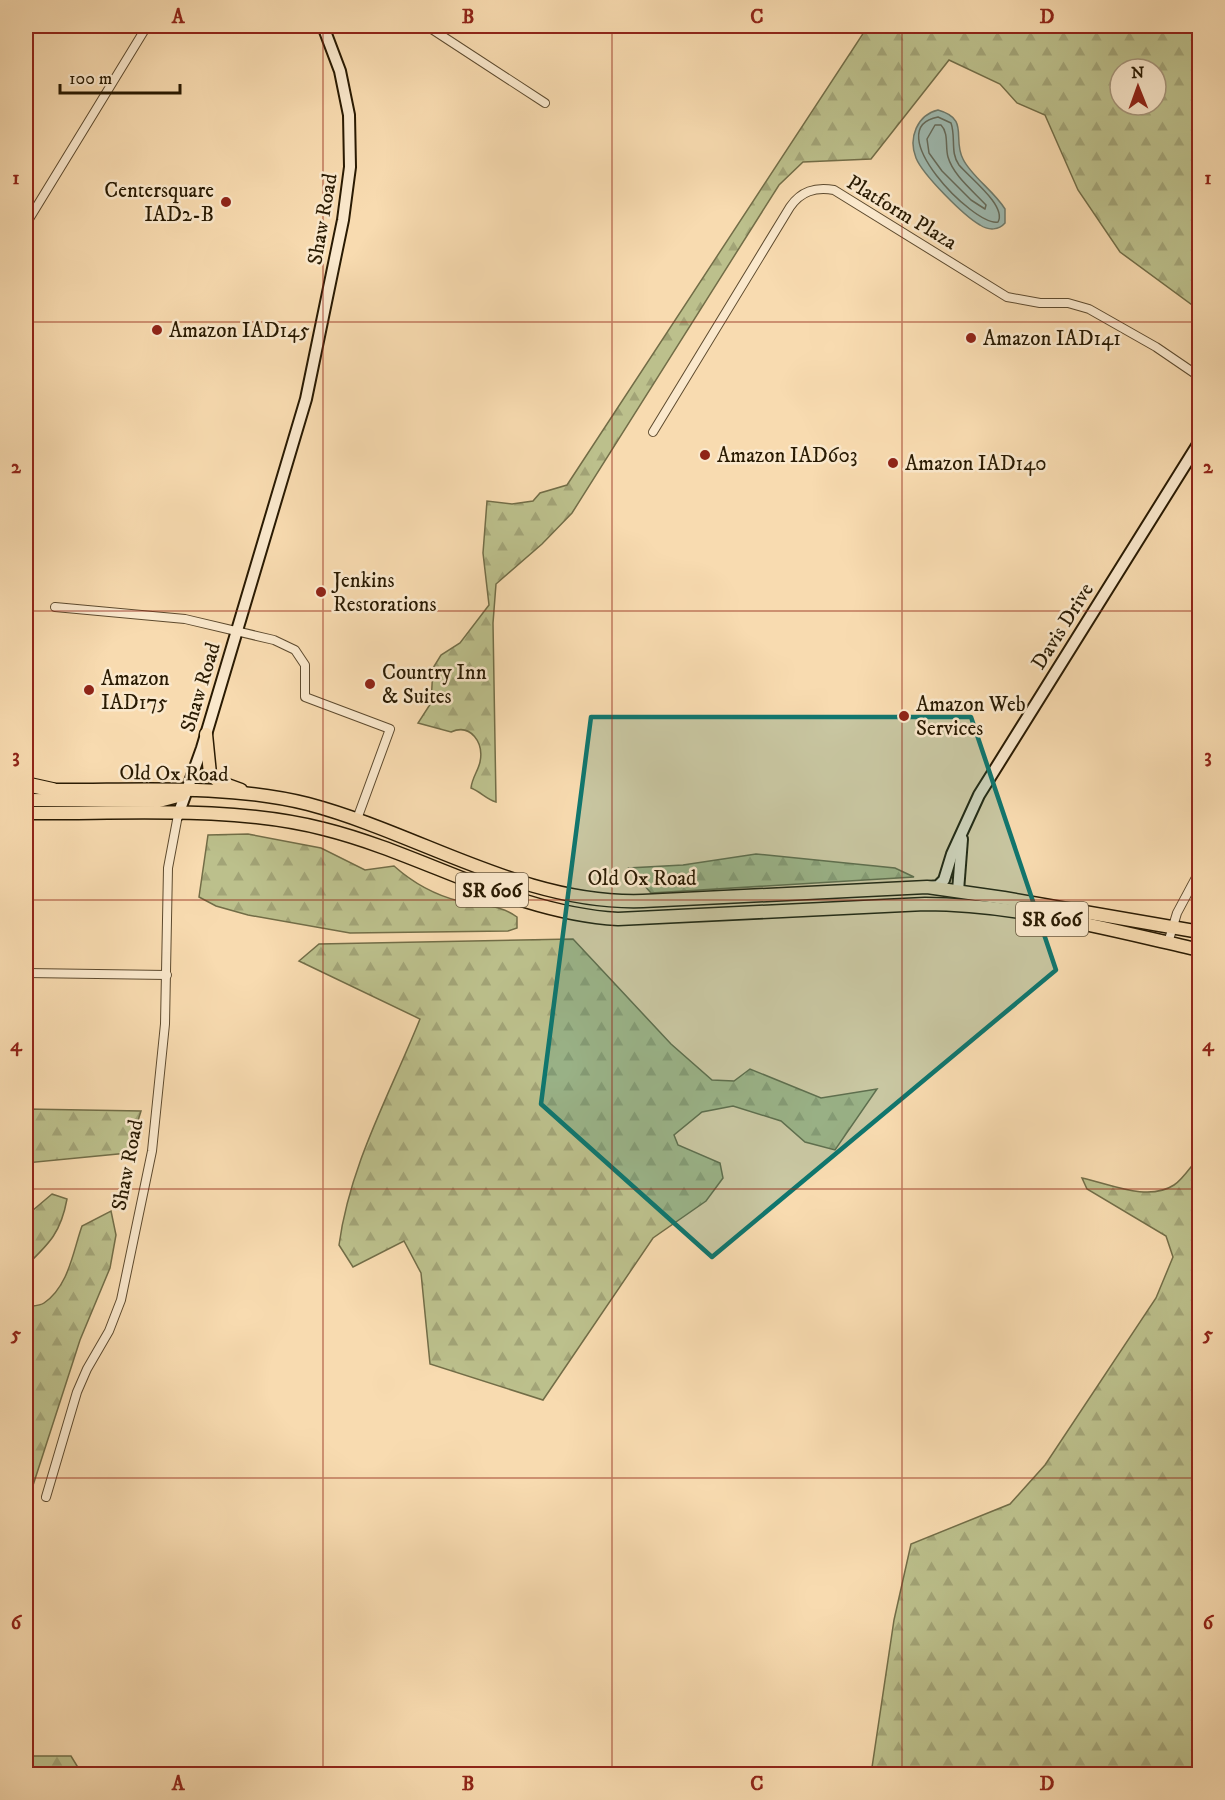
<svg xmlns="http://www.w3.org/2000/svg" width="1225" height="1800" font-family="'IM FELL DW Pica',serif">
  <style>
    .forest { fill: url(#forest-firs); stroke: #726d47; stroke-width: 1.5; fill-rule: evenodd }
    .water { fill: #9ebab1; stroke: #6f7a6b; stroke-width: 1.5 }
    .lines { fill: none; stroke-linecap: round; stroke-linejoin: round }
    .shore { stroke: #646a5a; stroke-width: 1.5 }
    .street-casing { stroke: #5d4a2e; stroke-width: 10 }
    .secondary-casing { stroke: #291a02; stroke-width: 14 }
    .primary-casing { stroke: #291a02; stroke-width: 15 }
    .highway-casing { stroke: #291a02; stroke-width: 16 }
    .street { stroke: #fae8cc; stroke-width: 8 }
    .secondary { stroke: #fae8cc; stroke-width: 10 }
    .primary { stroke: #f8dbb0; stroke-width: 12 }
    .highway { stroke: #f8dbb0; stroke-width: 14 }
    .marked { fill: #0f766e; fill-opacity: 0.2; stroke: #0f766e; stroke-width: 4.5; stroke-linejoin: round }
    .grid { fill: none; stroke: #8f2418; stroke-width: 1.5; stroke-opacity: 0.55 }
    .poi-dot { fill: #8f2418; stroke: #fae8cc; stroke-width: 2 }
    .labels { text-anchor: middle; stroke-width: 5; stroke-linejoin: round; paint-order: stroke }
    .shield { fill: #fae8cc; stroke: #68583f; stroke-width: 1.5 }
    .shield-label { font-size: 20px; font-weight: bold; fill: #291a02 }
    .poi-label { font-size: 21px; fill: #291a02; stroke: #fae8cc; text-anchor: start }
    .street-label { font-size: 21px; fill: #291a02; stroke: #fae8cc }
    .neatline { fill: none; stroke: #8f2418; stroke-width: 2 }
    .grid-label { font-size: 20px; text-anchor: middle; font-weight: bold; fill: #8f2418 }
  </style>
  <defs>
    <pattern id="forest-firs" width="22" height="20" patternUnits="userSpaceOnUse" patternTransform="scale(1.5)"><rect width="22" height="20" fill="#bcc08c"/><path d="M5 1l3.5 6h-7zM16 11l3.5 6h-7z" fill="#a2a477"/></pattern>
  </defs>
  <rect width="100%" height="100%" fill="#f8dbb0"/>
  <filter id="stains"><feTurbulence type="fractalNoise" baseFrequency=".00333" numOctaves="4"/><feColorMatrix values="0 0 0 0 .2 0 0 0 0 .09 0 0 0 0 .02 0 0 0 .5 -.17"/></filter>
  <radialGradient id="worn" r=".72"><stop offset=".6" stop-color="#630" stop-opacity="0"/><stop offset="1" stop-color="#630" stop-opacity=".3"/></radialGradient>
  <g class="forest">
    <path d="M 868,26 L 1199,26 L 1199,310 L 1120,252 L 1078,190 L 1045,115 L 1017,103 L 1000,84 L 949,60 L 871,159 L 803,162 L 779,185 L 572,513 L 542,544 L 496,584 L 493,623 L 496,802 C 486,799 481,792 471,788 C 472,778 478,771 480,762 C 484,743 471,723 451,732 L 418,723 L 431,703 L 433,668 L 441,655 L 460,643 L 489,605 L 483,553 L 487,501 L 512,504 L 533,501 L 540,493 L 567,485 ZM 1120,69 L 1156,69 L 1156,105 L 1120,105 Z"/>
    <path d="M 248,834 L 321,848 L 365,870 L 394,866 C 412,882 435,895 459,901 C 480,906 500,904 517,917 L 517,928 L 508,931 L 350,933 L 248,915 L 216,906 L 199,897 L 208,835 Z"/>
    <polygon points="756,854 895,868 914,877 651,893 629,868 683,865"/>
    <path d="M 573,939 L 671,1044 L 712,1080 L 734,1081 L 750,1069 L 821,1098 L 877,1089 L 835,1150 L 805,1142 L 781,1121 L 733,1106 L 702,1112 L 674,1135 L 678,1145 L 720,1163 L 723,1178 L 706,1201 L 653,1238 L 543,1400 L 430,1364 L 421,1273 L 404,1241 L 353,1267 L 339,1245 C 350,1164 390,1094 420,1019 L 299,961 L 319,944 Z"/>
    <polygon points="26,1109 141,1111 128,1153 26,1163"/>
    <path d="M 1199,1157 L 1199,1774 L 869,1774 L 871,1774 L 894,1620 L 911,1544 L 1010,1504 L 1045,1465 L 1156,1298 L 1173,1257 L 1166,1236 L 1087,1189 L 1082,1178 C 1110,1184 1148,1202 1174,1185 C 1183,1179 1191,1166 1199,1157 Z"/>
    <path d="M 52,1194 L 67,1199 C 61,1232 50,1243 26,1266 L 26,1216 Z"/>
    <path d="M 111,1211 L 116,1235 L 110,1268 L 80,1340 L 26,1507 L 26,1307 C 31,1306 40,1306 44,1303 C 69,1286 73,1251 82,1226 Z"/>
    <polygon points="26,1756 71,1756 82,1774 26,1774"/>
  </g>
  <path class="water" d="M 938,110 C 970,119 952,138 963,159 C 971,176 994,191 1005,209 L 1005,223 C 999,230 989,231 980,225 C 964,216 923,175 916,158 C 908,138 917,115 938,110 Z"/>
  <g class="lines">
    <g class="shore">
      <path d="M 938,117 L 951,123 C 956,137 950,153 959,165 C 970,178 1007,206 998,222 C 974,227 878,128 938,117 Z"/>
      <path d="M 935,125 L 941,125 C 949,133 945,147 948,157 C 953,175 973,191 986,205 L 985,209 L 971,200 L 942,171 L 929,153 L 927,139 Z"/>
    </g>
    <defs>
      <g id="street">
        <polyline points="427,26 545,103"/>
        <polyline points="26,224 147,26"/>
        <path d="M 653,432 L 790,207 C 801,191 815,187 834,190 L 1007,297 L 1040,303 L 1068,303 L 1089,309 L 1156,347 L 1200,377"/>
        <polyline points="55,607 185,619 274,640 295,650 305,665 305,697 390,729 357,819"/>
        <polyline points="1168,943 1177,913 1200,870"/>
        <polyline points="27,973 167,975"/>
        <polyline points="46,1497 77,1392 87,1369 109,1331 121,1300 152,1151 165,1024 168,868 178,815"/>
      </g>
      <g id="secondary">
        <polyline points="178,815 202,748 306,399 343,220 350,167 349,115 340,71 323,26"/>
        <polyline points="929,887 938,886 944,880 952,854 979,795 1200,441"/>
        <polyline points="958,891 962,839"/>
      </g>
      <g id="primary">
        <polyline points="206,734 210,774 219,782 241,790"/>
        <path d="M 45,790 C 131,791 224,783 308,804 C 421,834 524,905 643,901 L 927,887 L 1004,898 L 1200,932"/>
        <polyline points="26,800 159,801 182,795"/>
        <path d="M 26,813 C 121,814 232,805 324,829 C 424,854 513,913 618,919 L 925,904 C 1017,904 1110,930 1200,950"/>
      </g>
      <polyline id="highway" points="26,784 53,790"/>
    </defs>
    <use href="#street" class="street-casing"/>
    <use href="#secondary" class="secondary-casing"/>
    <use href="#primary" class="primary-casing"/>
    <use href="#highway" class="highway-casing"/>
    <use href="#street" class="street"/>
    <use href="#secondary" class="secondary"/>
    <use href="#primary" class="primary"/>
    <use href="#highway" class="highway"/>
  </g>
  <path class="marked" d="M 591,717 L 971,717 L 1056,970 L 712,1257 L 541,1104 Z"/>
  <path class="grid" d="M 323,26 L 323,1774M 612,26 L 612,1774M 902,26 L 902,1774M 26,322 L 1200,322M 26,611 L 1200,611M 26,900 L 1200,900M 26,1189 L 1200,1189M 26,1478 L 1200,1478"/>
  <g class="poi-dot">
    <circle cx="226" cy="202" r="6"/>
    <circle cx="157" cy="330" r="6"/>
    <circle cx="971" cy="338" r="6"/>
    <circle cx="705" cy="455" r="6"/>
    <circle cx="893" cy="463" r="6"/>
    <circle cx="321" cy="592" r="6"/>
    <circle cx="370" cy="684" r="6"/>
    <circle cx="89" cy="690" r="6"/>
    <circle cx="904" cy="716" r="6"/>
  </g>
  <g class="labels">
    <g class="shield">
      <rect x="456" y="873" width="72" height="34" rx="4.5"/>
      <rect x="1016" y="902" width="72" height="34" rx="4.5"/>
    </g>
    <g class="shield-label">
      <text x="492" y="897">SR 606</text>
      <text x="1052" y="926">SR 606</text>
    </g>
    <g class="poi-label">
      <text x="214" y="197" text-anchor="end">Centersquare<tspan x="214" dy="24">IAD2-B</tspan></text>
      <text x="169" y="337">Amazon IAD145</text>
      <text x="983" y="345">Amazon IAD141</text>
      <text x="717" y="462">Amazon IAD603</text>
      <text x="905" y="470">Amazon IAD140</text>
      <text x="333" y="587">Jenkins<tspan x="333" dy="24">Restorations</tspan></text>
      <text x="382" y="679">Country Inn<tspan x="382" dy="24">&amp; Suites</tspan></text>
      <text x="101" y="685">Amazon<tspan x="101" dy="24">IAD175</tspan></text>
      <text x="916" y="711">Amazon Web<tspan x="916" dy="24">Services</tspan></text>
    </g>
    <g class="street-label">
      <text transform="translate(902 212) rotate(31)" y="7">Platform Plaza</text>
      <text transform="translate(322 219) rotate(-80)" y="7">Shaw Road</text>
      <text transform="translate(1062 626) rotate(-58)" y="7">Davis Drive</text>
      <text transform="translate(200 687) rotate(-73)" y="7">Shaw Road</text>
      <text transform="translate(174 773) rotate(1)" y="7">Old Ox Road</text>
      <text x="642" y="885">Old Ox Road</text>
      <text transform="translate(127 1165) rotate(-79)" y="7">Shaw Road</text>
    </g>
  </g>
  <rect width="1225" height="1800" fill="none" stroke="#f8dbb0" stroke-width="66"/>
  <g transform="translate(1138 87) rotate(359)"><circle r="28" fill="#fae8cc" stroke="#a6967b" stroke-width="1.5"/>
  <path d="M0-4.5L10 22L0 15L-10 22Z" fill="#8f2418"/>
  <text y="-9" font-size="16" font-weight="bold" text-anchor="middle" fill="#291a02">N</text>
  </g>
  <path d="M60 84v9h120v-9" fill="none" stroke="#291a02" stroke-width="3"/>
  <text x="69" y="84" font-size="18" fill="#291a02" stroke="#fae8cc" stroke-width="4.5" paint-order="stroke">100 m</text>
  <rect x="33" y="33" width="1159" height="1734" class="neatline"/>
  <g class="grid-label">
    <text x="178" y="23">A</text>
    <text x="468" y="23">B</text>
    <text x="757" y="23">C</text>
    <text x="1047" y="23">D</text>
    <text x="16" y="184">1</text>
    <text x="1208" y="184">1</text>
    <text x="16" y="473">2</text>
    <text x="1208" y="473">2</text>
    <text x="16" y="762">3</text>
    <text x="1208" y="762">3</text>
    <text x="16" y="1051">4</text>
    <text x="1208" y="1051">4</text>
    <text x="16" y="1340">5</text>
    <text x="1208" y="1340">5</text>
    <text x="16" y="1629">6</text>
    <text x="1208" y="1629">6</text>
    <text x="178" y="1790">A</text>
    <text x="468" y="1790">B</text>
    <text x="757" y="1790">C</text>
    <text x="1047" y="1790">D</text>
  </g>
  <rect width="100%" height="100%" filter="url(#stains)"/>
  <rect width="100%" height="100%" fill="url(#worn)"/>
</svg>
